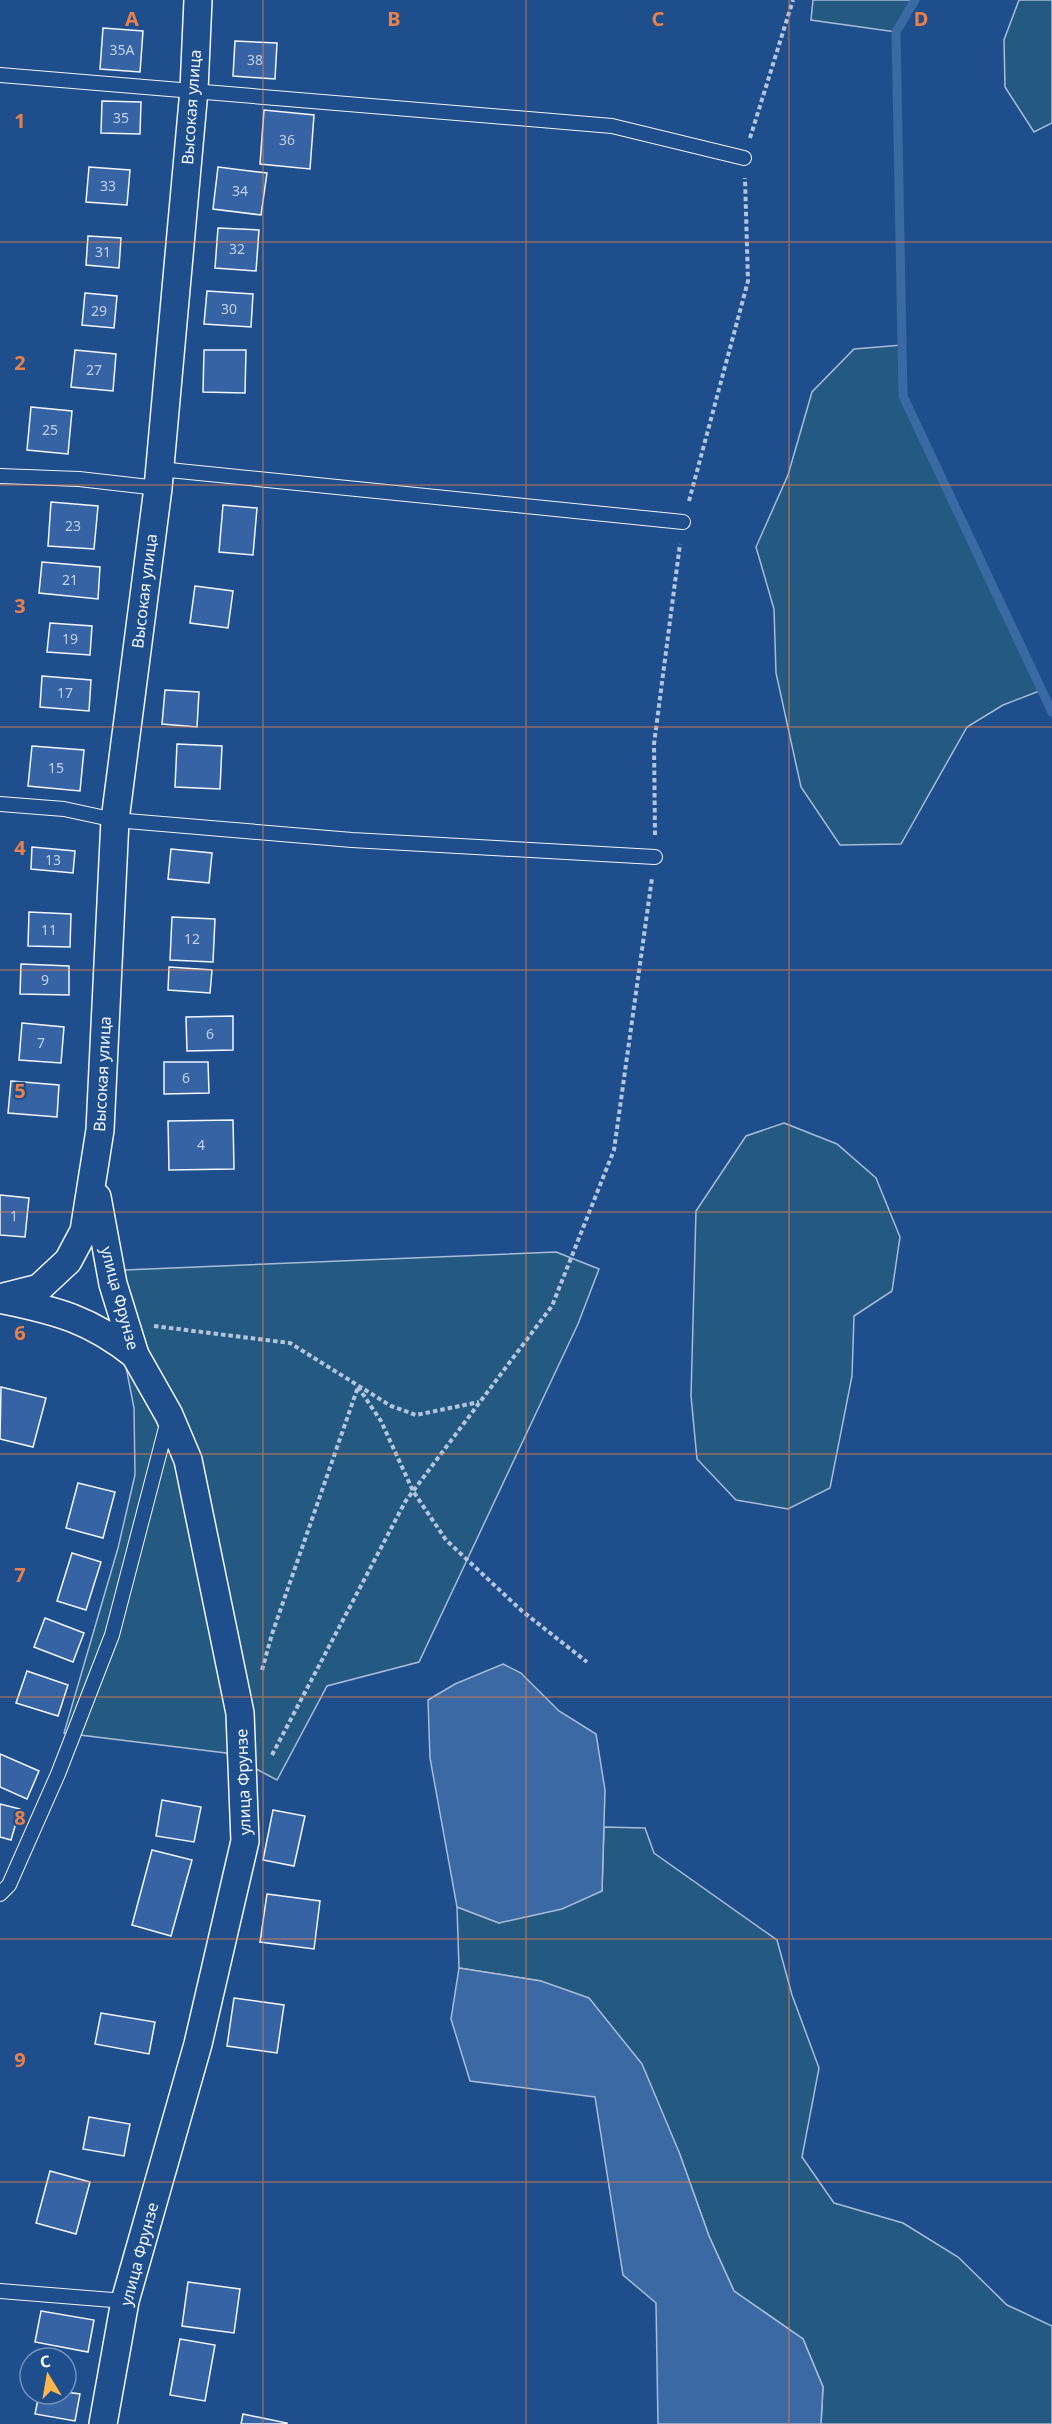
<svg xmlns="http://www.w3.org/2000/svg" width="1052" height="2424" font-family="'Noto Sans',sans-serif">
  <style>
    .green { fill: #245a82; stroke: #a8bbd7; stroke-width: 1.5 }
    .water { fill: #3b69a3; stroke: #a8bbd7; stroke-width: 1.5 }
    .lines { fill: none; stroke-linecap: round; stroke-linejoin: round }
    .stream { stroke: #3b69a3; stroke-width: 9 }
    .building { fill: #3563a3; stroke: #f2f6ff; stroke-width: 1.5 }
    .service-casing { stroke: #f2f6ff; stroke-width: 16 }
    .minor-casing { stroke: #f2f6ff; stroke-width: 30 }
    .path { stroke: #b3c4dc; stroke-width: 4; stroke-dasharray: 4.5 3; stroke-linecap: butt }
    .service { stroke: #1f4e8c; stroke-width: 14 }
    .minor { stroke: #1f4e8c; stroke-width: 27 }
    .grid { fill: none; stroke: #ea8049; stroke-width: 1.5; stroke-opacity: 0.55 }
    .labels { text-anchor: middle; stroke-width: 4.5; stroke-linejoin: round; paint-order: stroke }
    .number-label { font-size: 14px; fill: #c3d1e8 }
    .street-label { font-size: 16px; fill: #f2f6ff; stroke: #1f4e8c }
    .grid-label { font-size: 20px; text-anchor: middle; font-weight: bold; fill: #ea8049; stroke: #1f4e8c; stroke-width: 4.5; stroke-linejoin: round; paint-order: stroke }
  </style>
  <rect width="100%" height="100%" fill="#1f4e8c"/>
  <g class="green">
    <polygon points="813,0 915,0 896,32 811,20"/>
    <polygon points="1019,0 1052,0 1052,123 1034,132 1005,87 1004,40"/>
    <polygon points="902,345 903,396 1042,690 1003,705 967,727 901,844 840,845 801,787 776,673 774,609 756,547 788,475 812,392 854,349"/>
    <polygon points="784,1123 837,1144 876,1178 900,1237 892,1291 854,1316 852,1376 830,1488 788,1509 736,1500 697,1459 691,1396 696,1211 746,1136"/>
    <polygon points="556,1252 599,1269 578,1324 419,1662 327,1686 277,1780 226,1753 64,1733 118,1548 135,1475 134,1408 126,1367 125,1270"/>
    <polygon points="604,1827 645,1828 654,1853 777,1940 792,1995 819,2068 802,2157 834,2203 903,2223 958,2257 1007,2305 1052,2326 1052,2424 821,2424 823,2387 803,2339 734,2291 709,2236 679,2152 541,1981 459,1968 457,1907 499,1923 602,1891"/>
  </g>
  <g class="water">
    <polygon points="503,1664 521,1673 559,1711 596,1734 605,1790 602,1891 562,1909 499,1923 457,1907 430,1758 428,1700 455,1684"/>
    <polygon points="459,1968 541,1981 589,1998 642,2064 679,2152 709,2236 734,2291 803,2339 823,2387 821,2424 658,2424 656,2303 623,2275 595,2097 470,2081 451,2019"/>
  </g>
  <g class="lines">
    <polyline class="stream" points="915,0 896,32 903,396 1052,712"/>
  </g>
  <g class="building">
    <polygon points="103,28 143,31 140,72 100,69"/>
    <polygon points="235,41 277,43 275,79 233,76"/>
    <polygon points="102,101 141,102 140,134 101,133"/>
    <polygon points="264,110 314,115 310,169 260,164"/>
    <polygon points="89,167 130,170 127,205 86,202"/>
    <polygon points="218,167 267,173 261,215 213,209"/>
    <polygon points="218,228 259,230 256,271 215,268"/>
    <polygon points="88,236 121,238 119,268 86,265"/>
    <polygon points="207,291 253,294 251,327 204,324"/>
    <polygon points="85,293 117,296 114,328 82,325"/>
    <polygon points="75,350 116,354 113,391 71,387"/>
    <polygon points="204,350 246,350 245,393 203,392"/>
    <polygon points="31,407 72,411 68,454 27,450"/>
    <polygon points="51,502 98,506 94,549 48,546"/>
    <polygon points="223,505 257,508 253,555 219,552"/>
    <polygon points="42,562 100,567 98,599 39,593"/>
    <polygon points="195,586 233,591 228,628 190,623"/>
    <polygon points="50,623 92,626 90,655 47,652"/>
    <polygon points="42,676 91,680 89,711 40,707"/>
    <polygon points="165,690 199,692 197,727 162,724"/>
    <polygon points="177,744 222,746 220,789 175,787"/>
    <polygon points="32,746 84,750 80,791 28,786"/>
    <polygon points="32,847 75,851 73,873 31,869"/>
    <polygon points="171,849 212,853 209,883 168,879"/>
    <polygon points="29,912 71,914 70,947 28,946"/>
    <polygon points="172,917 215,919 213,962 170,960"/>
    <polygon points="21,964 69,966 69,995 20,994"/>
    <polygon points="169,967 212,970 210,993 168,990"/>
    <polygon points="233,1016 233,1050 187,1051 186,1017"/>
    <polygon points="22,1023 64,1027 61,1063 19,1060"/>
    <polygon points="164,1062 208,1062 209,1093 164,1094"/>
    <polygon points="11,1081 59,1085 57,1117 8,1113"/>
    <polygon points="233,1120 234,1169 169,1170 168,1121"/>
    <polygon points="0,1195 29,1198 25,1237 0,1235"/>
    <polygon points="1,1387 46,1398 33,1447 0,1439"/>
    <polygon points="78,1483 115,1492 103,1538 66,1528"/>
    <polygon points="72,1553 101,1562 86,1610 57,1601"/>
    <polygon points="45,1618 84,1633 73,1662 34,1647"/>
    <polygon points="27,1671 68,1685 58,1716 16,1703"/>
    <polygon points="0,1754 39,1771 27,1799 0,1787"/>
    <polygon points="162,1800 201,1807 194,1842 156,1836"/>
    <polygon points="0,1804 20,1809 11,1840 0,1837"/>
    <polygon points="273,1810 305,1816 294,1866 263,1860"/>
    <polygon points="152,1850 192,1860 171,1936 132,1925"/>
    <polygon points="267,1894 320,1901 314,1949 260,1942"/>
    <polygon points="234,1998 284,2005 277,2053 227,2046"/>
    <polygon points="101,2013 155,2022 149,2054 95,2044"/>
    <polygon points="89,2117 130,2124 124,2156 83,2149"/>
    <polygon points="50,2171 90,2182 76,2234 36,2223"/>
    <polygon points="188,2282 240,2289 234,2333 182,2326"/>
    <polygon points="41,2311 94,2320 88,2352 35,2342"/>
    <polygon points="180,2339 215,2345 205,2401 170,2395"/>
    <polygon points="66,2392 80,2394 75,2421 35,2414 39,2394"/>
    <polygon points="243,2414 287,2423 287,2424 241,2424"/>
  </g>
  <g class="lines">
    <defs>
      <g id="service">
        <polyline points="0,75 612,126 744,158"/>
        <polyline points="159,469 683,522"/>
        <polyline points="0,476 79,479 158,488"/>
        <polyline points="0,804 64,809 115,820 352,840 655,857"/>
        <polyline points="0,1894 9,1885 58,1774 112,1635 168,1420"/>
        <polyline points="0,2291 125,2301"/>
      </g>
      <g id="minor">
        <polyline points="97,1197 113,1284 135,1355 169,1415 188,1460 240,1713 245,1841 198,2044 125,2301 103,2424"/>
        <polyline points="0,1298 39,1288 68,1261 84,1231 100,1130 115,820 158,488 194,90 198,0"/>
        <path d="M 4,1300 C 58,1311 91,1320 135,1355"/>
      </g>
    </defs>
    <use href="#service" class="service-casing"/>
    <use href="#minor" class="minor-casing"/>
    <g class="path">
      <polyline points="750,138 793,0"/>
      <polyline points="689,501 748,281 745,178"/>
      <polyline points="655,835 654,744 680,544"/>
      <polyline points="154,1326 290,1343 391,1406 416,1415 479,1402"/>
      <polyline points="358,1387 381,1421 413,1491 446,1540 522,1611 587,1662"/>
      <polyline points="262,1670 272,1634 358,1387"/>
      <polyline points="272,1755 405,1502 552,1306 614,1150 652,878"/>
    </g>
    <use href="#service" class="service"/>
    <use href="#minor" class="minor"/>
  </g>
  <path class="grid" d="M 263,0 L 263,2424M 526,0 L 526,2424M 789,0 L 789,2424M 0,242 L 1052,242M 0,485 L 1052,485M 0,727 L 1052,727M 0,970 L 1052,970M 0,1212 L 1052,1212M 0,1454 L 1052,1454M 0,1697 L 1052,1697M 0,1939 L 1052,1939M 0,2182 L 1052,2182"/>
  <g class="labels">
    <g class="number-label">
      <text x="122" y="55">35А</text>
      <text x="255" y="65">38</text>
      <text x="121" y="123">35</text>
      <text x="287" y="145">36</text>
      <text x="108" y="191">33</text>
      <text x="240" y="196">34</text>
      <text x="237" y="254">32</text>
      <text x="103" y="257">31</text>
      <text x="229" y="314">30</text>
      <text x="99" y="316">29</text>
      <text x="94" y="375">27</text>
      <text x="50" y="435">25</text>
      <text x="73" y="531">23</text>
      <text x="70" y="585">21</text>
      <text x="70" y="644">19</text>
      <text x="65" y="698">17</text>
      <text x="56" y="773">15</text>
      <text x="53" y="865">13</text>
      <text x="49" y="935">11</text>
      <text x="192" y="944">12</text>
      <text x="45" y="985">9</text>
      <text x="210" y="1039">6</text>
      <text x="41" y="1048">7</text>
      <text x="186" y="1083">6</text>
      <text x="201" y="1150">4</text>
      <text x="14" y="1221">1</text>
    </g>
    <g class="street-label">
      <text transform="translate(191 107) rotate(-86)" y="6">Высокая улица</text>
      <text transform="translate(144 591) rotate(-83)" y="6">Высокая улица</text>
      <text transform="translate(102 1074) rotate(-87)" y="6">Высокая улица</text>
      <text transform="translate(120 1298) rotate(75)" y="6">улица Фрунзе</text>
      <text transform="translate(243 1782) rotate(-92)" y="6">улица Фрунзе</text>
      <text transform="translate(139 2254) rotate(-75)" y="6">улица Фрунзе</text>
    </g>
  </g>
  <g class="grid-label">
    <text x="132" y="26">A</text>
    <text x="394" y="26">B</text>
    <text x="658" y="26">C</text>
    <text x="921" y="26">D</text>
    <text x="20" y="128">1</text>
    <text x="20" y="370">2</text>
    <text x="20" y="613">3</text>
    <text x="20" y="855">4</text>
    <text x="20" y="1098">5</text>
    <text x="20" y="1340">6</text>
    <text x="20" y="1582">7</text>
    <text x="20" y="1825">8</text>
    <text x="20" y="2067">9</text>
  </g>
  <g transform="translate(48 2376) rotate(349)"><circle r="28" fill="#1f4e8c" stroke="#7391ba" stroke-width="1.5"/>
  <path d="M0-4.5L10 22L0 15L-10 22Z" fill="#ffb74d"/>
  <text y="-9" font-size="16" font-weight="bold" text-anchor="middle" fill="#f2f6ff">С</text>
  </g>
</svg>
